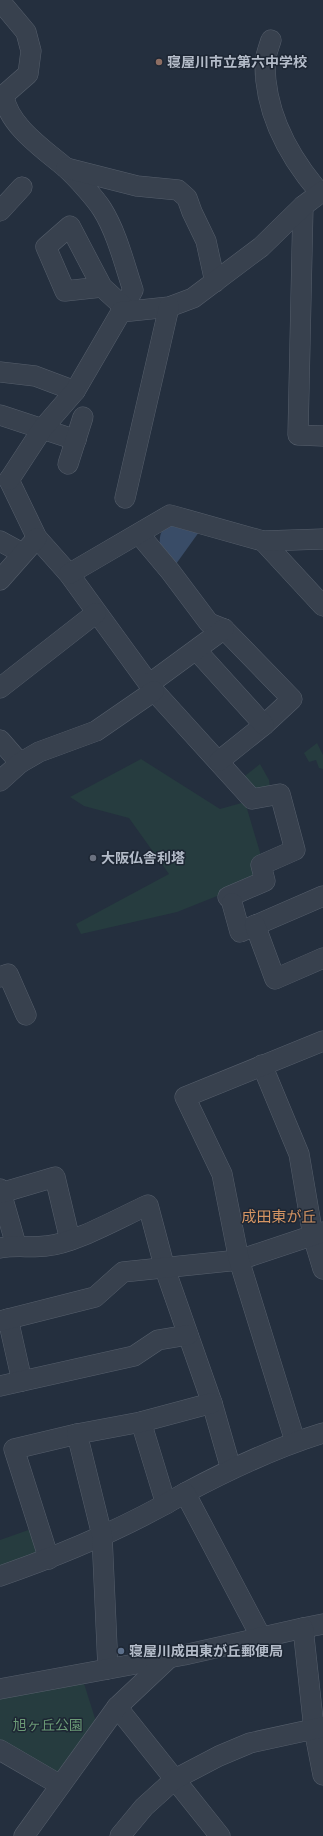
<svg xmlns="http://www.w3.org/2000/svg" width="323" height="1836" font-family="'Work Sans','Noto Sans JP',sans-serif">
  <style>
    .green { fill: #263c3f }
    .water { fill: #394c67 }
    .lines { fill: none; stroke-linecap: round; stroke-linejoin: round }
    .minor-casing { stroke: #565f6c; stroke-width: 21 }
    .minor { stroke: #38414e; stroke-width: 20 }
    .education-dot { fill: #8d6e63; stroke: #1d2633; stroke-width: 1.5 }
    .worship-dot { fill: #6b7280; stroke: #1d2633; stroke-width: 1.5 }
    .service-dot { fill: #5c6f8a; stroke: #1d2633; stroke-width: 1.5 }
    .labels { text-anchor: middle; stroke-width: 3; stroke-linejoin: round; paint-order: stroke }
    .poi-label { font-size: 14px; font-weight: bold; fill: #b4bcc9; stroke: #1d2633; text-anchor: start }
    .park-label { font-size: 14px; fill: #6b9a76; stroke: #1d2633 }
    .neighbourhood-label { font-size: 15px; fill: #d59563; stroke: #1d2633 }
  </style>
  <rect width="100%" height="100%" fill="#242f3e"/>
  <g class="green">
    <polygon points="317,743 323,755 323,769 319,768 316,760 309,762 304,753"/>
    <polygon points="141,759 220,809 245,802 267,876 177,912 81,934 76,924 169,874 129,818 84,806 70,797"/>
    <polygon points="260,764 269,780 270,788 254,794 241,779"/>
    <polygon points="34,1528 44,1556 0,1572 0,1540"/>
    <polygon points="81,1674 99,1731 58,1784 0,1748 0,1689"/>
  </g>
  <path class="water" d="M 173,524 L 199,532 L 176,564 L 160,547 C 159,536 160,527 173,524 Z"/>
  <g class="lines">
    <defs>
      <g id="minor">
        <path d="M 0,1 L 26,32 L 31,51 L 28,74 L 4,95 C 7,125 45,150 66,168 C 76,177 95,198 102,209 C 117,233 124,263 133,290 L 121,312"/>
        <path d="M 271,40 C 269,47 265,56 265,64 C 265,113 289,157 320,193"/>
        <polyline points="66,168 137,186 178,190 187,198 192,212 206,241 215,282"/>
        <polyline points="303,206 298,435 323,436"/>
        <polyline points="0,211 22,187"/>
        <polyline points="102,287 70,226 46,247 65,291 102,287 124,307"/>
        <polyline points="0,372 35,376 75,391"/>
        <polyline points="0,415 76,440"/>
        <polyline points="68,464 83,417"/>
        <polyline points="9,480 37,538 69,574 154,691 252,799 280,794 295,850 261,865 265,881 228,897"/>
        <polyline points="9,480 43,428 75,391 121,312 169,307 193,298 261,247 303,206 323,191"/>
        <polyline points="125,498 169,307"/>
        <polyline points="139,534 170,571 209,623 224,629 292,699 264,725 219,761"/>
        <polyline points="0,541 22,553"/>
        <polyline points="263,541 323,606"/>
        <polyline points="69,574 170,515 263,541 323,539"/>
        <polyline points="0,580 37,538"/>
        <polyline points="197,651 264,725"/>
        <polyline points="149,684 224,629"/>
        <polyline points="0,688 96,613"/>
        <polyline points="0,740 20,763"/>
        <polyline points="0,781 20,763 39,752 96,731 154,691"/>
        <polyline points="232,903 240,932 323,896"/>
        <polyline points="255,925 275,979 323,958"/>
        <polyline points="0,977 8,974 26,1015"/>
        <polyline points="262,1065 299,1154 313,1236 323,1269"/>
        <polyline points="0,1189 16,1245"/>
        <polyline points="1,1193 55,1177 70,1240"/>
        <path d="M 0,1248 C 16,1245 30,1248 46,1246 C 74,1244 121,1217 148,1205 L 165,1269 L 212,1403 L 231,1469"/>
        <polyline points="8,1319 22,1381"/>
        <polyline points="0,1321 95,1297 123,1272 239,1260 323,1232"/>
        <polyline points="0,1386 134,1356 158,1340 188,1335"/>
        <polyline points="141,1422 166,1504"/>
        <polyline points="295,1441 239,1260 222,1174 185,1097 323,1041"/>
        <path d="M 185,1493 C 230,1469 274,1448 323,1433"/>
        <polyline points="49,1559 14,1449 77,1434"/>
        <path d="M 0,1576 C 64,1554 127,1527 185,1493 L 261,1637"/>
        <polyline points="303,1628 323,1624"/>
        <polyline points="108,1669 102,1535 77,1434 141,1422 212,1403"/>
        <polyline points="0,1689 184,1655 303,1628 314,1729 323,1775"/>
        <polyline points="117,1707 220,1836"/>
        <polyline points="0,1750 60,1785"/>
        <polyline points="24,1836 117,1707 169,1658"/>
        <polyline points="120,1836 144,1807 175,1779 219,1756 250,1743 323,1727"/>
      </g>
    </defs>
    <use href="#minor" class="minor-casing"/>
    <use href="#minor" class="minor"/>
  </g>
  <circle class="education-dot" cx="159" cy="62" r="4"/>
  <circle class="worship-dot" cx="93" cy="858" r="4"/>
  <circle class="service-dot" cx="121" cy="1651" r="4"/>
  <g class="labels">
    <g class="poi-label">
      <text x="167" y="67">寝屋川市立第六中学校</text>
      <text x="101" y="863">大阪仏舎利塔</text>
      <text x="129" y="1656">寝屋川成田東が丘郵便局</text>
    </g>
    <g class="park-label">
      <text x="48" y="1730">旭ヶ丘公園</text>
    </g>
    <g class="neighbourhood-label">
      <text x="279" y="1222">成田東が丘</text>
    </g>
  </g>
</svg>
